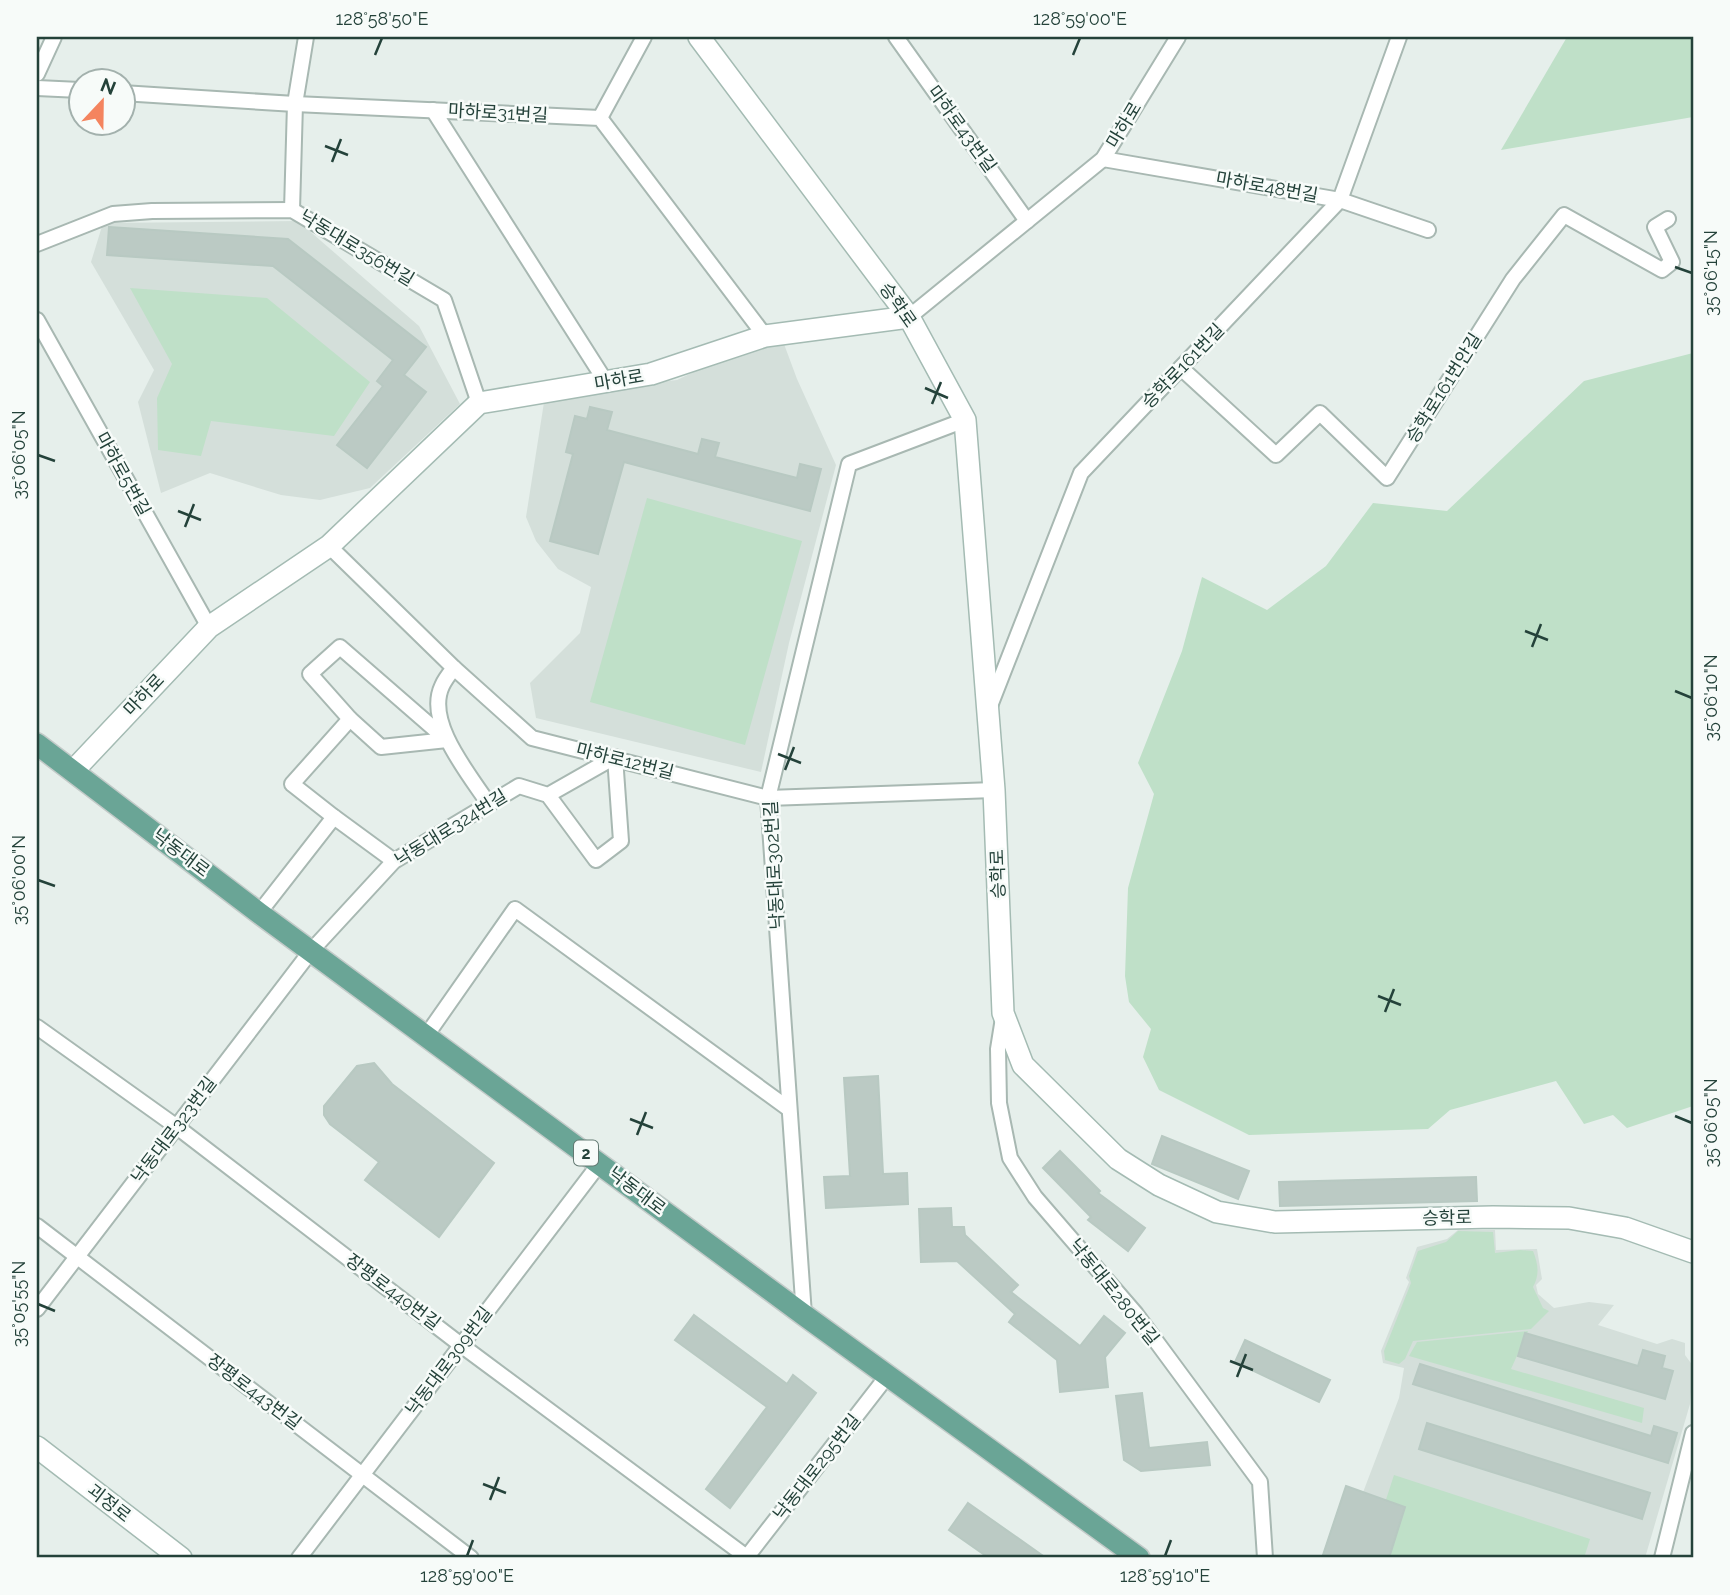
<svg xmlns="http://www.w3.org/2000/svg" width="1730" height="1595" font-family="Raleway,'Noto Sans KR',sans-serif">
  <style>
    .built { fill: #d4dfda }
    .green { fill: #bfe0c8 }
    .building { fill: #bbcac4; stroke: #b8c9c2; stroke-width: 2 }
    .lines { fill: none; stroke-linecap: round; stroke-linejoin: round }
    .street-casing { stroke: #a8b8b2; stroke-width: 18 }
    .secondary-casing { stroke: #a4bbb3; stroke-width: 24 }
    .primary-casing { stroke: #c2cac8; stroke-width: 24 }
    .street { stroke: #fff; stroke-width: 14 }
    .secondary { stroke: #fff; stroke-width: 21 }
    .primary { stroke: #6aa596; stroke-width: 21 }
    .ticks { fill: none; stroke: #24423a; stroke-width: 2.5 }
    .labels { text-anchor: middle; stroke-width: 5; stroke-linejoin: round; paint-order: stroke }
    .shield { fill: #f7fbf9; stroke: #637a73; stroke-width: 2 }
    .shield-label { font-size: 16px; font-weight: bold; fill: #24423a }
    .street-label { font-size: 18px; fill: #24423a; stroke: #f7fbf9 }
    .neatline { fill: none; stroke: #24423a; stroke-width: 2.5 }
    .ticks-label { font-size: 18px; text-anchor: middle; fill: #24423a }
  </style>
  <rect width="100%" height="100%" fill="#e6efeb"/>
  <g class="built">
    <polygon points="298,221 419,326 460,404 370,488 320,500 281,495 210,473 161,493 138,402 154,370 91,262 103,223"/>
    <polygon points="755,343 784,344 797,379 836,465 789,643 761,772 536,718 530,683 580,633 591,587 558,569 536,541 526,517 545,396 677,380"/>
    <polygon points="1458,1230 1495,1230 1496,1250 1537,1249 1542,1279 1536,1285 1538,1294 1554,1308 1589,1302 1614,1305 1598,1325 1657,1344 1672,1339 1685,1343 1685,1355 1693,1366 1690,1404 1645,1558 1338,1558 1399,1398 1404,1368 1383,1363 1381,1351 1409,1282 1406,1278 1417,1247 1447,1239"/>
  </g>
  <g class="green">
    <polygon points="1567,37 1693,37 1693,117 1501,150"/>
    <polygon points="130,288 267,298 370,382 334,436 211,421 201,456 158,450 157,398 172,364"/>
    <polygon points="1693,353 1693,1106 1627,1128 1613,1115 1584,1124 1556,1081 1450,1110 1428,1129 1249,1135 1159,1090 1143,1057 1151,1029 1129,1002 1125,976 1128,888 1154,794 1138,763 1182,651 1202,577 1267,610 1326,566 1373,503 1447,511 1584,381"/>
    <polygon points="647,498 802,541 745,745 590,702"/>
    <path d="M 1458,1231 L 1493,1232 L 1495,1253 L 1520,1250 L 1533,1251 C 1538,1264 1540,1274 1533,1287 L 1543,1308 L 1549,1311 L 1531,1329 L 1413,1341 L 1405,1359 L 1399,1364 L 1385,1360 L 1384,1351 L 1411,1283 L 1409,1276 L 1418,1251 L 1446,1242 Z"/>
    <polygon points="1528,1331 1511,1369 1644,1408 1642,1423 1409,1356 1417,1342"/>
    <polygon points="1394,1475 1590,1539 1584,1558 1367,1558"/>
  </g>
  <g class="building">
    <polygon points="109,227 288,239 426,347 404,375 426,392 367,468 337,445 383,386 377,381 393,360 273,266 107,255"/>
    <polygon points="590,407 612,412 607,430 698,454 702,439 719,443 715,457 797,478 800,464 821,469 810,511 624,462 598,554 550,541 573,454 566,452 575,416 587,419"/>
    <polygon points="374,1063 392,1084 494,1163 439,1237 365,1180 379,1162 330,1124 324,1115 324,1106 357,1066"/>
    <polygon points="878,1076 883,1174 907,1173 908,1204 826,1208 824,1177 850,1176 844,1078"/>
    <polygon points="1162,1136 1249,1171 1238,1199 1152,1164"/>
    <polygon points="1060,1151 1100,1191 1098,1193 1145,1228 1128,1251 1088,1220 1091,1217 1043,1168"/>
    <polygon points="1476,1177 1477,1201 1280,1206 1279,1182"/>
    <polygon points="951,1208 952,1227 964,1227 965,1235 1018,1285 1011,1292 1080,1346 1104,1316 1125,1333 1105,1357 1108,1387 1060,1392 1057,1360 1009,1322 1015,1314 957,1261 921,1262 919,1209"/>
    <polygon points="694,1315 787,1384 793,1375 816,1393 730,1508 706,1489 767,1407 675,1340"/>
    <polygon points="1525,1333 1638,1366 1643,1350 1665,1356 1662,1368 1673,1371 1665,1399 1518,1356"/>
    <polygon points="1245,1340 1330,1380 1319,1402 1235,1362"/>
    <polygon points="1420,1364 1651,1436 1654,1426 1677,1433 1668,1463 1413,1384"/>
    <polygon points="1142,1393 1149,1448 1207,1442 1210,1465 1141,1471 1124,1460 1116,1396"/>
    <polygon points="1427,1423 1650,1493 1642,1519 1419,1449"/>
    <polygon points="1346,1486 1405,1507 1389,1558 1322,1558"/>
    <polygon points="968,1503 1046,1558 989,1558 949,1530"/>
  </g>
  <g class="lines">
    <defs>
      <g id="street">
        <polyline points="896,37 1027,221"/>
        <polyline points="37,74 54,37"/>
        <polyline points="37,88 80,90"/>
        <polyline points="122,93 295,104 600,118 765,336"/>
        <polyline points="433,110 606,382"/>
        <polyline points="600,118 644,37"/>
        <polyline points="1103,159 1340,200 1428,230"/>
        <polyline points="292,210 295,104 306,37"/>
        <polyline points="37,244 113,214 152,211 292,210 444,300 479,403"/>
        <polyline points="909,317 1103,159 1178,37"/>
        <polyline points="37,320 209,627"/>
        <polyline points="1181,368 1276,455 1320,413 1387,478 1513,279 1564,215 1662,270 1672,262 1655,227 1668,219"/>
        <polyline points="329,546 454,668 532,738 768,798 994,790"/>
        <polygon points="340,647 447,740 381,747 350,719 310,674"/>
        <path d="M 454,668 C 450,673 445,679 442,686 C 425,722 469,774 488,803"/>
        <polyline points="990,706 1081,473 1340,200 1399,37"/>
        <polyline points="350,719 292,784 334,817 394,861"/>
        <polyline points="259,913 334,817"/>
        <polyline points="1003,1018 998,1049 999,1103 1010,1158 1035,1197 1136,1314 1260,1482 1265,1558"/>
        <polyline points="37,1027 177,1127 461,1345 748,1558"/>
        <polyline points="426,1036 515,909 789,1109"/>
        <polyline points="37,1226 471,1558"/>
        <polyline points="37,1309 311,951 394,861 519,786 548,795 615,757 621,841 596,860 548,795"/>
        <polyline points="804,1315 768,798 849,464 965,420"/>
        <polyline points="299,1558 600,1163"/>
        <polyline points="746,1558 888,1375"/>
        <polyline points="1662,1558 1693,1433"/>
      </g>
      <g id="secondary">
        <polyline points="699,37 909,317 965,420 994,790 1003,1013 1023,1065 1118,1159 1159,1185 1217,1212 1275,1222 1493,1217 1569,1218 1625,1228 1693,1252"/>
        <polyline points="74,770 209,627 329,546 479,403 651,374 765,336 909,317"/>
        <polyline points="37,1447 181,1558"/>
      </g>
      <polyline id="primary" points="37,744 259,913 804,1315 1139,1558"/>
    </defs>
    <use href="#street" class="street-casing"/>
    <use href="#secondary" class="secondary-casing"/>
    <use href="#primary" class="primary-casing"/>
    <use href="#street" class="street"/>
    <use href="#secondary" class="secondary"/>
    <use href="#primary" class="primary"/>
  </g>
  <path class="ticks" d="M 375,55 L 382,38M 1073,55 L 1080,38M 325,146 L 348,155M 332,162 L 341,139M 1675,267 L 1692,273M 925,388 L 948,398M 932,404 L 941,382M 38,455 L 55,461M 178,511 L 201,520M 185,527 L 194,504M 1525,631 L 1548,640M 1532,647 L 1541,624M 1675,691 L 1692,698M 778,754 L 801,763M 785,770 L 794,747M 38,880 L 55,886M 1378,996 L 1401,1005M 1385,1012 L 1394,989M 1675,1116 L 1692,1123M 630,1119 L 653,1128M 637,1135 L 646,1112M 38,1304 L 55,1311M 1230,1361 L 1253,1370M 1237,1377 L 1246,1354M 483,1484 L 506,1493M 490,1500 L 499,1477M 467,1556 L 473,1540M 1165,1556 L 1171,1540"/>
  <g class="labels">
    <rect class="shield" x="574" y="1140.5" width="24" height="25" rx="5"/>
    <g class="shield-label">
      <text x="586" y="1159">2</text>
    </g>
    <g class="street-label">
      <text transform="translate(498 113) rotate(3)" y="6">마하로31번길</text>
      <text transform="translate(1124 125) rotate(-59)" y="6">마하로</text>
      <text transform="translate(962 129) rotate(54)" y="6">마하로43번길</text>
      <text transform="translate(1267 187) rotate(10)" y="6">마하로48번길</text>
      <text transform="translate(357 248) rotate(31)" y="6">낙동대로356번길</text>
      <text transform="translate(898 305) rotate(55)" y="6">승학로</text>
      <text transform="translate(1183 366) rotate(-46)" y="6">승학로161번길</text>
      <text transform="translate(619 380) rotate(-10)" y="6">마하로</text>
      <text transform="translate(1444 388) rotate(-58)" y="6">승학로161번안길</text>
      <text transform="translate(123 474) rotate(61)" y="6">마하로5번길</text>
      <text transform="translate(144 695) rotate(-47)" y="6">마하로</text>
      <text transform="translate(625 761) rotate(14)" y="6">마하로12번길</text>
      <text transform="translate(451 828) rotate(-32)" y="6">낙동대로324번길</text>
      <text transform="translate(181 853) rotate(37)" y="6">낙동대로</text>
      <text transform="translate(774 865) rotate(-93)" y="6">낙동대로302번길</text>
      <text transform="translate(998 874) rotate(-92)" y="6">승학로</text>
      <text transform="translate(174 1130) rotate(-53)" y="6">낙동대로323번길</text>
      <text transform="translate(637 1191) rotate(37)" y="6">낙동대로</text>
      <text transform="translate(1447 1218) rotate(-1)" y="6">승학로</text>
      <text transform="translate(393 1292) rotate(37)" y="6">장평로449번길</text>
      <text transform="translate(1114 1292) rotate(51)" y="6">낙동대로280번길</text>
      <text transform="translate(449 1361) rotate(-53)" y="6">낙동대로309번길</text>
      <text transform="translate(254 1392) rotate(37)" y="6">장평로443번길</text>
      <text transform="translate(817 1467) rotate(-52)" y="6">낙동대로295번길</text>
      <text transform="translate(109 1503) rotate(38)" y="6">괴정로</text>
    </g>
  </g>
  <rect width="1730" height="1595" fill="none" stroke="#f7fbf9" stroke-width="77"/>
  <g transform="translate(102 102) rotate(22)"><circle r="33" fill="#f7fbf9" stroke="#a3b1ad" stroke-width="2"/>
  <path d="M0-5L12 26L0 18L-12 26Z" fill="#f4845f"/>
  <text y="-10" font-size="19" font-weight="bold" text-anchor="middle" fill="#24423a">N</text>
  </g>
  <rect x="38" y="38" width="1654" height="1518" class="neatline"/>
  <g class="ticks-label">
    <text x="382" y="25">128°58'50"E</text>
    <text x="1080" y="25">128°59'00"E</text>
    <text transform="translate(1711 273) rotate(-90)" y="6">35°06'15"N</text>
    <text transform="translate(19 455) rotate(-90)" y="6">35°06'05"N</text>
    <text transform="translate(1711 698) rotate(-90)" y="6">35°06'10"N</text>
    <text transform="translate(19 880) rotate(-90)" y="6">35°06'00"N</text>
    <text transform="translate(1711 1123) rotate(-90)" y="6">35°06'05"N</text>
    <text transform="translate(19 1304) rotate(-90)" y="6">35°05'55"N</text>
    <text x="467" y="1582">128°59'00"E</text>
    <text x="1165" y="1582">128°59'10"E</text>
  </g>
</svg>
